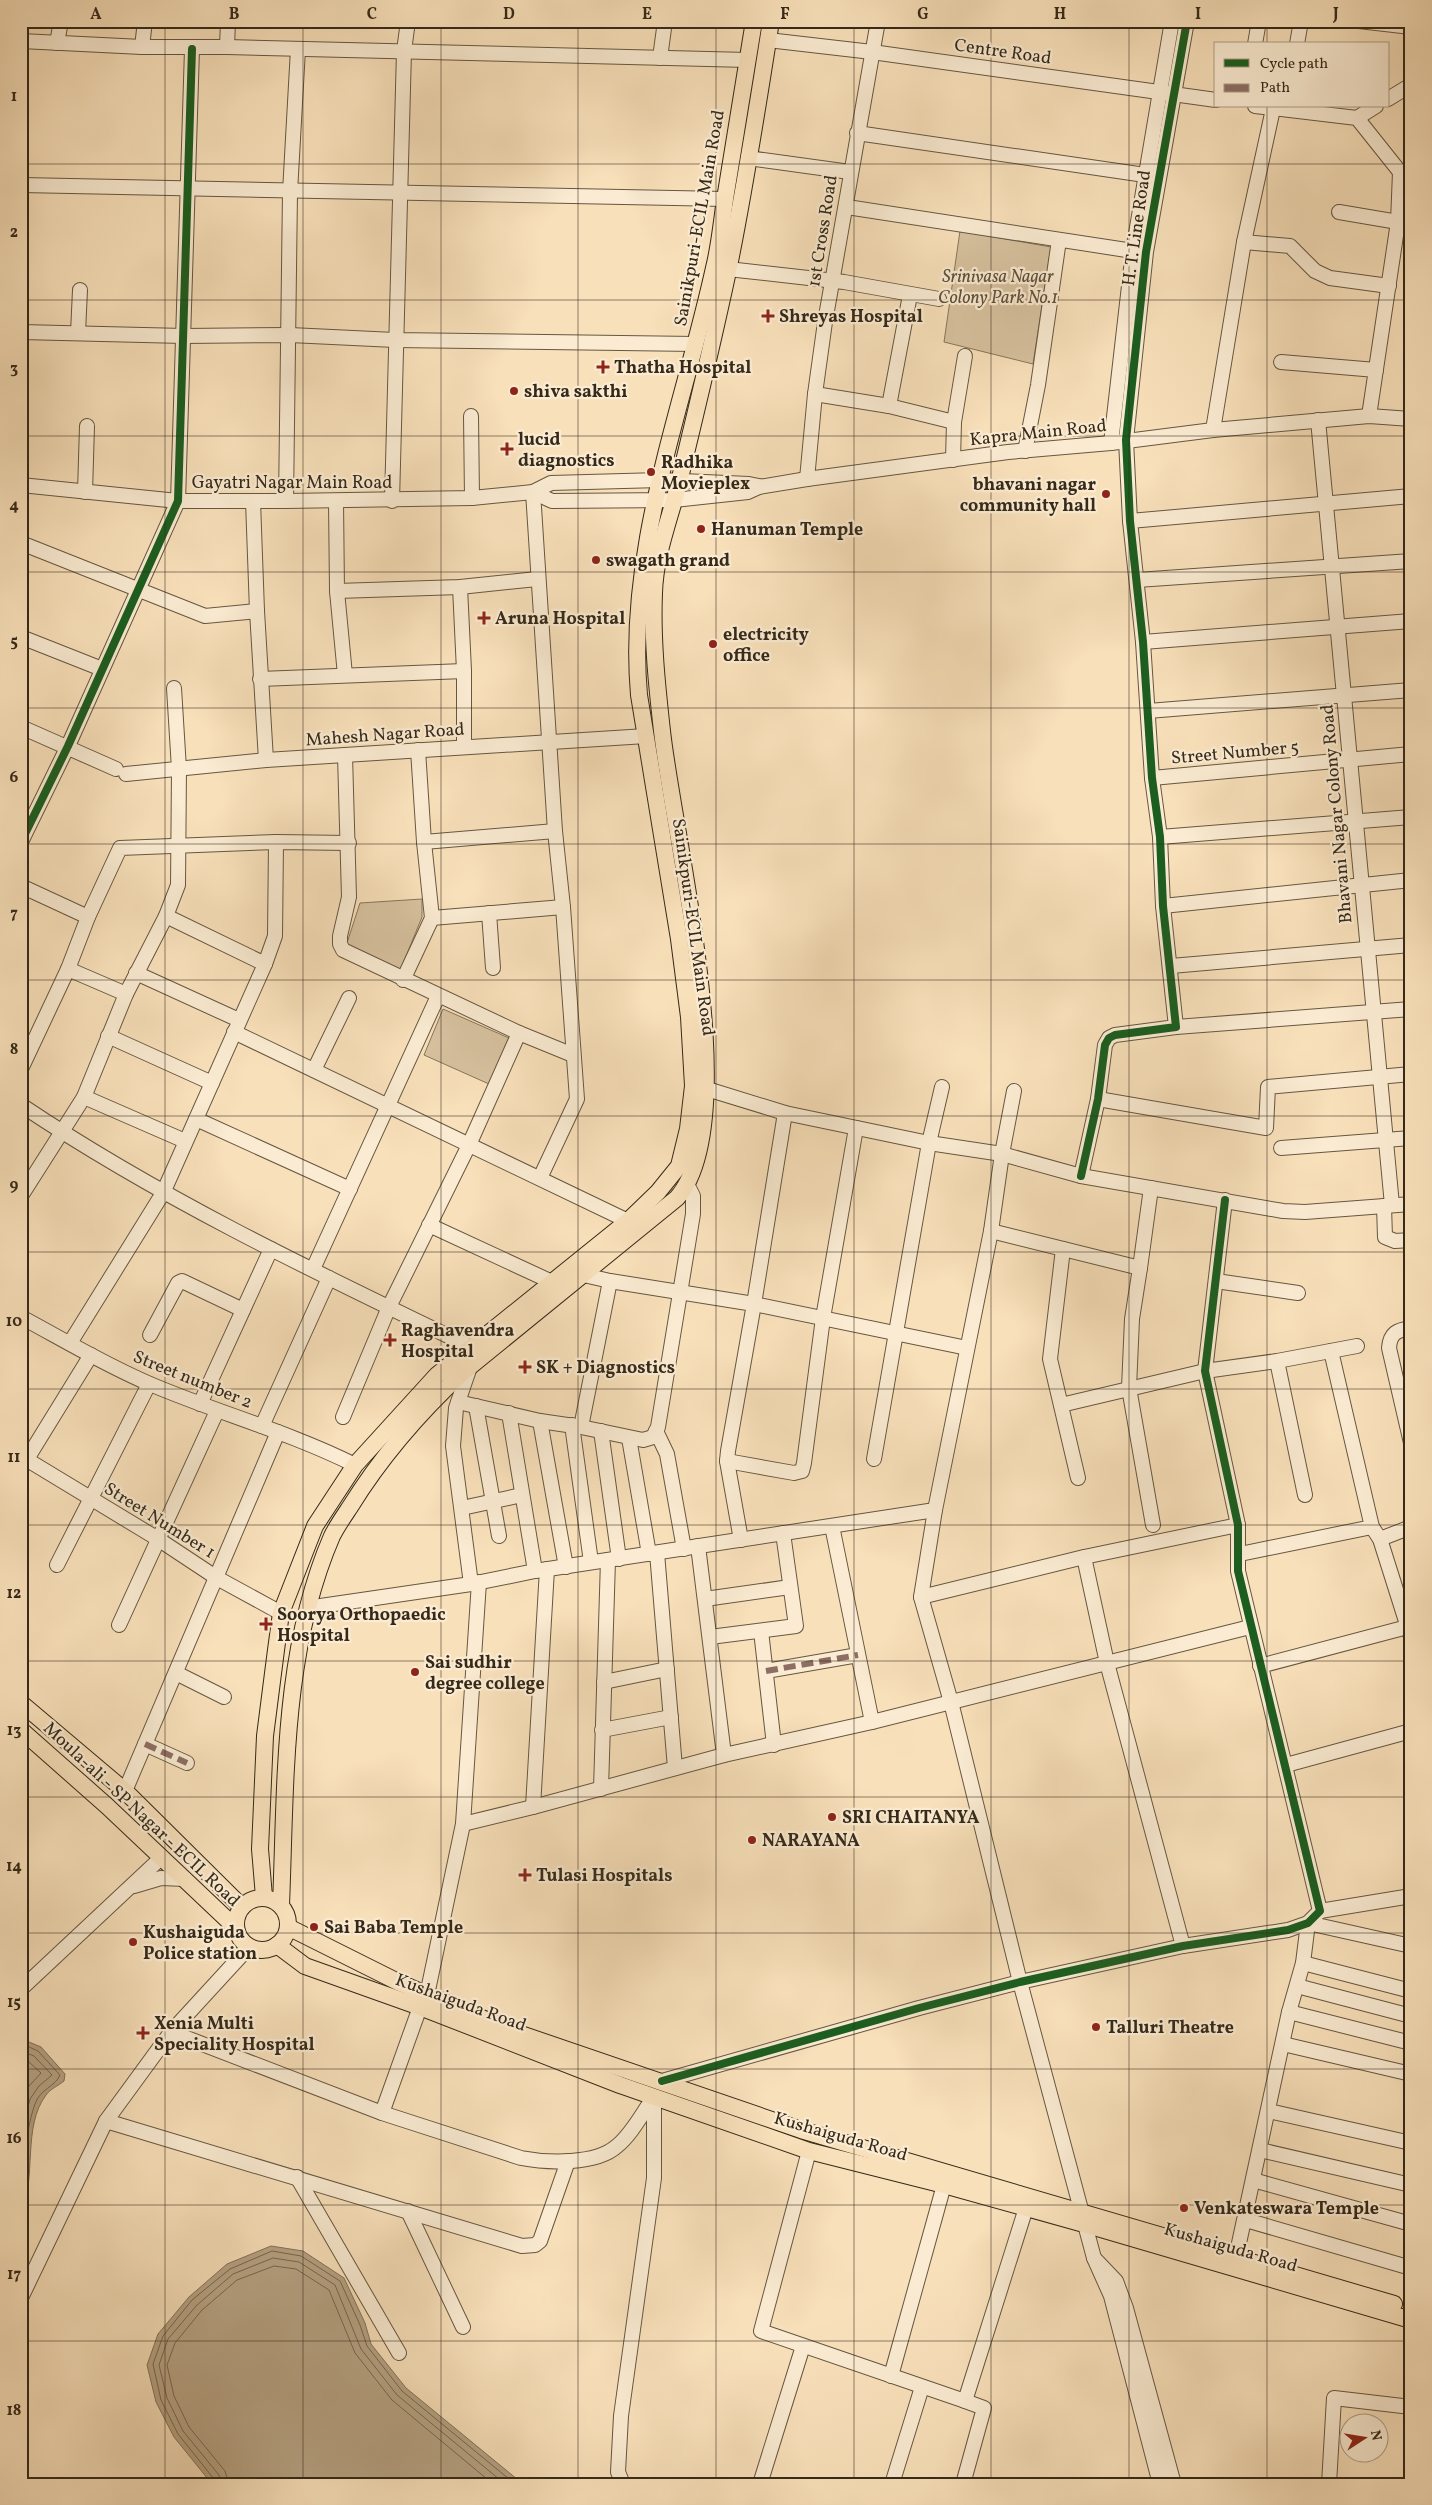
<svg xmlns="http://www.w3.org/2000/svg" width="1432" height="2505" font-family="Vollkorn,serif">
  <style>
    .green { fill: #d7c19f; stroke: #86755c }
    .water { fill: #b6a283; stroke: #827259 }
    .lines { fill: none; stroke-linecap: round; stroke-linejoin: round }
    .shore { stroke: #76664e; stroke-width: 1 }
    .minor-casing { stroke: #665741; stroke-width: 16 }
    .major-casing { stroke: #352919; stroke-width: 18 }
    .minor { stroke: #faebd2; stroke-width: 14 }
    .major { stroke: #f8e0ba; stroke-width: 16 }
    .quiet { stroke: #8d6e63; stroke-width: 6; stroke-dasharray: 12 6; stroke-linecap: butt }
    .cycleway-casing { stroke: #faebd2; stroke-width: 11 }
    .cycleway { stroke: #1b5e20; stroke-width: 8 }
    .grid { fill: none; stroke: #352919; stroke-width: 1; stroke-opacity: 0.55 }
    .poi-dot { fill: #8f2418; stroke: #faebd2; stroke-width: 2 }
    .labels { text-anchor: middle; stroke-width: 4.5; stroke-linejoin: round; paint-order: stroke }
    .street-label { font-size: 18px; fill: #352919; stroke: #faebd2 }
    .park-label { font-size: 18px; font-style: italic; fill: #5e4f3a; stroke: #faebd2 }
    .poi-label { font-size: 18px; font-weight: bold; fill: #352919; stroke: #faebd2; text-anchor: start }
    .neatline { fill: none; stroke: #352919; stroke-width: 2 }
    .grid-label { font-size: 16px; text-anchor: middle; font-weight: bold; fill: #352919 }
  </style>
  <rect width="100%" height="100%" fill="#f8e0ba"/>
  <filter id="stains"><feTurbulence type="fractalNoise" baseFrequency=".004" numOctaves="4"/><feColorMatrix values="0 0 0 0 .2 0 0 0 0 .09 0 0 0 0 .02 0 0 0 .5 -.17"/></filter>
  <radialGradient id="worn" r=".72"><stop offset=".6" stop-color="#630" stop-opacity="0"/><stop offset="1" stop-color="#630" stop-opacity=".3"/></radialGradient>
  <g class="green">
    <polygon points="960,231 1051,247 1033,364 944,342"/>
    <polygon points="422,899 422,917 400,971 346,946 360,903"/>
    <polygon points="443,1009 509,1038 489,1084 424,1055"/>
  </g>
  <g class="water">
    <path d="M 29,2042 L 41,2047 L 65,2074 L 64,2081 C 58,2086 50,2089 46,2095 C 22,2127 37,2178 21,2213 L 21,2045 Z"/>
    <polygon points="271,2246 303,2251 344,2278 365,2323 371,2344 406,2388 523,2484 212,2484 174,2437 156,2402 147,2365 158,2334 189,2297 227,2264"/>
  </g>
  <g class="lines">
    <g class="shore">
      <path d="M 21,2049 L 29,2047 L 38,2051 L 60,2075 C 55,2087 40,2089 35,2104 C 29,2121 26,2140 25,2158 C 24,2172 27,2188 21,2201"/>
      <polyline points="21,2055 29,2054 34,2056 52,2075 39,2086 30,2099 21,2136"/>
      <polyline points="21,2063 29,2062 41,2073 29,2086 21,2102"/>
      <polyline points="215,2484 214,2479 178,2434 161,2400 153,2364 163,2336 192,2300 230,2269 272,2251 301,2256 340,2281 360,2325 367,2346 402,2391 515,2484"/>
      <polyline points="221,2484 219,2475 183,2431 167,2398 159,2365 168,2339 197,2305 233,2274 273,2258 299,2262 335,2285 361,2349 397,2395 505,2484"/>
      <polyline points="229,2484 225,2471 189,2427 174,2396 167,2365 175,2343 202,2310 237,2280 274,2266 296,2269 329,2290 355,2353 392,2400 493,2484"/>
    </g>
    <defs>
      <g id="minor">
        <polyline points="1359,21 1411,27"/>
        <polyline points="768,40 872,52 1216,100"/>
        <polyline points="21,41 142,47 227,47 748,60"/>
        <polyline points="57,43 61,21"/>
        <polyline points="1255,44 1259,21"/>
        <polyline points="1297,44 1301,21"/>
        <polyline points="142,47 145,21"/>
        <polyline points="227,47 228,21"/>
        <polyline points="660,58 665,21"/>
        <polyline points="1388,99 1411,85"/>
        <polyline points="1255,106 1357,118 1400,172 1411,173"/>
        <polyline points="1357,118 1376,106"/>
        <polyline points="857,133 1145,175"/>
        <polyline points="748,158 850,172"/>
        <polyline points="21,185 725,199"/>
        <polyline points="847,207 1133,251"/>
        <polyline points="1339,212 1398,222"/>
        <polyline points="1244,242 1290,246 1315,271 1330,278 1389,286"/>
        <polyline points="728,269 844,282 939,299"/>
        <polyline points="21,332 184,336 290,335 395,340 696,344"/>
        <polyline points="78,333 80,290"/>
        <polyline points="1281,362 1376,370"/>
        <polyline points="815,394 889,406 954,422"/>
        <polyline points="889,406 910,295"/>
        <polyline points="471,416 472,498"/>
        <polyline points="1369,416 1398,222 1400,172"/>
        <polyline points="1318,420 1392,1205"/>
        <polyline points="1213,430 1244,242 1273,109"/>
        <polyline points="1111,443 1133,251 1172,21"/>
        <polyline points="1025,451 1038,385 1059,240"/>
        <polyline points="953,460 954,422 965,356"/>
        <polyline points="807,479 815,394 825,322 878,21"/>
        <polyline points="21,485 178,501 286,501 472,498 533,492 551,483 660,480 749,484 759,486"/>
        <polyline points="85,492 87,426"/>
        <polyline points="533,492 552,501 674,500 748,492 759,487 807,479 1008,452 1111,443 1213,430 1369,416 1411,419"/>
        <polyline points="533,492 555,831 563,907 577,1099 540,1178"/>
        <polyline points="253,501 257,611 266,760"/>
        <polyline points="286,501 290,192 298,49"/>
        <polyline points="336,501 337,591 345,675"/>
        <polyline points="392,501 404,51 408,21"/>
        <polyline points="1130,521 1411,496"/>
        <polyline points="21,543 205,616 257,611"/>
        <polyline points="1137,580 1411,561"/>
        <polyline points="460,587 464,671 464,747"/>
        <polyline points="337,591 460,587 537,579"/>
        <polyline points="21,637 102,669"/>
        <polyline points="1143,642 1411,621"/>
        <polyline points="260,679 464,671"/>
        <polyline points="1148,711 1411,690"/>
        <polyline points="21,727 116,769"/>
        <polyline points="345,755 349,897 340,936 340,944 343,950 519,1033 573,1055"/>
        <polyline points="126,774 266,760 646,736"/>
        <polyline points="1152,778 1411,754"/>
        <polyline points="1160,837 1411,817"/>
        <polyline points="21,842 68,746 178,501 192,49"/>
        <polyline points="424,842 555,831"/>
        <polyline points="21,886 88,917"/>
        <polyline points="1163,906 1411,880"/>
        <polyline points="489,913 493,968"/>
        <polyline points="166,916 265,964"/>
        <polyline points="432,918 563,907"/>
        <polyline points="1171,966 1411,945"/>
        <polyline points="68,969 126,994"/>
        <polyline points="136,973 239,1020"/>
        <polyline points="403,980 432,918 424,842 418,750"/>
        <polyline points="1176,1027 1411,1009"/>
        <polyline points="234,1032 628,1221"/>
        <polyline points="108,1036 212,1083"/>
        <polyline points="21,1069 68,969 88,917 120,848 276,842 349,843"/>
        <polyline points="314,1070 349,998"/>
        <polyline points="707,1089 785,1113 929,1143 1002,1154 1081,1176 1283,1211 1305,1212 1411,1204"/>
        <polyline points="1014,1091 1002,1154 991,1231 935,1510 921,1597 951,1702 1020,1982 1094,2258"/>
        <polyline points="84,1097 185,1141"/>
        <polyline points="1098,1099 1266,1128 1268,1087 1411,1074"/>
        <path d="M 21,1105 C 163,1200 317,1273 471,1347"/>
        <polyline points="196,1119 350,1189"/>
        <polyline points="1281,1148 1411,1138"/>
        <polyline points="1081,1176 1098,1099 1105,1045 1109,1038 1115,1035 1176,1027 1163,906 1160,837 1152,778 1143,642 1130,521 1126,440 1146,252 1187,21"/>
        <polyline points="21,1196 84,1097 126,994 166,916 178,885 179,769 174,688"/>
        <polyline points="1384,1206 1385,1237 1395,1241 1411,1240"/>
        <polyline points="429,1225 552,1282"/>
        <polyline points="991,1231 1140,1268 1151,1188"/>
        <polyline points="1063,1249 1050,1359 1078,1478"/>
        <polyline points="1140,1268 1132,1319 1129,1388 1153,1525"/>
        <polyline points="313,1269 438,996"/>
        <polyline points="575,1273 610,1281 754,1304 967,1348"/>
        <polyline points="1216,1281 1298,1293"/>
        <path d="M 21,1317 C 64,1340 105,1365 150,1384 C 218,1413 289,1432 355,1465"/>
        <path d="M 1411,1328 C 1397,1330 1390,1333 1389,1348 L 1411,1443"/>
        <polyline points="150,1335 178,1283 182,1281 243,1310"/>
        <polyline points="70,1343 163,1193 265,964 275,936 276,842"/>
        <polyline points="1277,1361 1305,1495"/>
        <polyline points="470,1367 456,1408 453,1446 471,1584"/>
        <polyline points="458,1402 540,1421 581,1427 610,1281"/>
        <polyline points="200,1404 271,1249"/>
        <polyline points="1061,1405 1205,1371 1277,1361 1357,1346"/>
        <polyline points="476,1406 499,1536"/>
        <polyline points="509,1413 535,1571"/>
        <polyline points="343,1417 389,1307 469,1145 519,1033"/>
        <polyline points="540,1421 566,1567"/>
        <polyline points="572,1425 591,1562"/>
        <polyline points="262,1426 329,1278"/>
        <polyline points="581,1427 643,1440 653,1437 658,1427 693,1214 693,1196 688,1186"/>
        <polyline points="601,1431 619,1559"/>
        <polyline points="656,1431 667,1454 684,1549"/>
        <polyline points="629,1438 649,1554"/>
        <polyline points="21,1456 158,1539 217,1578 281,1613"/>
        <polyline points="874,1459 929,1143 942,1087"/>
        <polyline points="727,1461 794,1473 802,1471 804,1463 823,1318 856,1128"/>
        <polyline points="22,1467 91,1355"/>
        <polyline points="462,1508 522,1495"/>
        <polyline points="832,1526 872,1722"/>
        <polyline points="1372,1527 1380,1539 1410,1634"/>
        <polyline points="1380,1539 1411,1527"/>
        <polyline points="741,1540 727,1461 728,1451 754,1304 785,1113"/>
        <polyline points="698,1546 724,1755"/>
        <polyline points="657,1553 675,1768"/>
        <polyline points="1240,1554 1372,1527 1331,1351"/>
        <polyline points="1084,1557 1107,1663 1183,1946"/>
        <polyline points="57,1565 149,1384"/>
        <polyline points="921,1597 1084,1557 1238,1525"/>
        <polyline points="705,1599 790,1587"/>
        <polyline points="307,1608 471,1584 535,1571 935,1510"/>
        <polyline points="119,1625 217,1411"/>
        <polyline points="761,1631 774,1745"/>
        <polyline points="710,1637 796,1626 783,1533"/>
        <polyline points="1260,1666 1411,1626"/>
        <polyline points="766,1671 858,1655"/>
        <polyline points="176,1673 224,1697"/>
        <polyline points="604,1682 667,1669"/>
        <polyline points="602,1730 671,1717"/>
        <polyline points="145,1744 187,1763"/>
        <polyline points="1286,1765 1411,1731"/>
        <polyline points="601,1789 608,1560"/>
        <polyline points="125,1791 278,1432"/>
        <polyline points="533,1807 547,1569"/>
        <polyline points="463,1824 533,1807 724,1755 872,1722 1250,1627"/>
        <polyline points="134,1886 161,1878 185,1879"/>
        <polyline points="1320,1911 1411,1896"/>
        <polyline points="1303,1963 1411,1991"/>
        <polyline points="1297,1986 1411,2016"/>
        <polyline points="21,1989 162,1857"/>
        <polyline points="427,1995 463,1824 479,1582"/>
        <polyline points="1289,2012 1411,2043"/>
        <path d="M 171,2032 L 382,2113 L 521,2158 C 547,2163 596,2165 617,2146 C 632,2134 643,2112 654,2097"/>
        <polyline points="1283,2044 1411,2074"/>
        <polyline points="662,2081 919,2008 1020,1982 1183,1946 1288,1930 1308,1923 1320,1911 1238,1571 1238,1525 1205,1371 1225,1200"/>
        <polyline points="1269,2111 1411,2143"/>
        <polyline points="382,2113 420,2007"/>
        <polyline points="106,2121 522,2246 535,2245 540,2241 568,2161"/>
        <polyline points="1260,2150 1411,2185"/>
        <polyline points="809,2151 761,2331 965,2401 1026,2208"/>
        <polyline points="297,2177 399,2353"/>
        <polyline points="1253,2180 1411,2224"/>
        <polyline points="408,2211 463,2327"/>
        <polyline points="1246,2220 1411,2268"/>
        <polyline points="1236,2257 1289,2012 1303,1963 1308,1923 1411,1946"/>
        <polyline points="21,2298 106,2121 171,2032 249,1947"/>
        <polyline points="891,2376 944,2185"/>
        <polyline points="623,2484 618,2472 621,2416 654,2178 654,2097"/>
        <polyline points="760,2484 803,2346"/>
        <polyline points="892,2484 922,2387"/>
        <polyline points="963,2484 984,2408 965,2401"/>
        <polyline points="1160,2484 1111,2296 1094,2258 1116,2281 1126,2308 1174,2484"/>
        <polyline points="1329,2484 1334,2398 1411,2407"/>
      </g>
      <g id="major">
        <polyline points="21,1703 125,1791 242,1907"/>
        <polyline points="21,1730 107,1806 236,1928"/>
        <path d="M 264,1897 L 260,1849 L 265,1736 L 276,1650 L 281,1613 L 315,1526 L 355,1465 L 437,1375 L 628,1221 L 658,1192 L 679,1166 L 688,1129 L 693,1086 L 689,1017 L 679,939 L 639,695 C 626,549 683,409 714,268 C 720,244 722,218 726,193 C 735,136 745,79 754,21"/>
        <circle cx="262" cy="1924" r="26"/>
        <path d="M 281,1905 C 286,1782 282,1651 332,1536 C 337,1526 344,1516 350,1507 C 381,1457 419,1413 462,1373 L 677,1198 C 745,1120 673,834 662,731 C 657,686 652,639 654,593 C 655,554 670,519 679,482 C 696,412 713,341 728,271 C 745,188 758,104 771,21"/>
        <polyline points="288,1927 400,1983 512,2031 801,2130 1394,2304"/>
        <polyline points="277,1945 305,1966 420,2007 620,2085 809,2151 944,2185 1084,2224 1411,2320"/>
      </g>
    </defs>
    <use href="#minor" class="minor-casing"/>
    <use href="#major" class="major-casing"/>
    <use href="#minor" class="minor"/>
    <use href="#major" class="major"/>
    <g class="quiet">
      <polyline points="766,1671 858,1655"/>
      <polyline points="145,1744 187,1763"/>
    </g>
    <defs>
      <g id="cycleway">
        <polyline points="21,842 68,746 178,501 192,49"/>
        <polyline points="1081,1176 1098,1099 1105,1045 1109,1038 1115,1035 1176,1027 1163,906 1160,837 1152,778 1143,642 1130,521 1126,440 1146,252 1187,21"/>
        <polyline points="662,2081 919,2008 1020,1982 1183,1946 1288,1930 1308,1923 1320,1911 1238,1571 1238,1525 1205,1371 1225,1200"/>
      </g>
    </defs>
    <use href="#cycleway" class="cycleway-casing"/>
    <use href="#cycleway" class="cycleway"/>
  </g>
  <path class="grid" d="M 165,21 L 165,2484M 303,21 L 303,2484M 441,21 L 441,2484M 578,21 L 578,2484M 716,21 L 716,2484M 854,21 L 854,2484M 991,21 L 991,2484M 1129,21 L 1129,2484M 1267,21 L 1267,44M 1267,106 L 1267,2484M 21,164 L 1411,164M 21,300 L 1411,300M 21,436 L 1411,436M 21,572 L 1411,572M 21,708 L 1411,708M 21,844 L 1411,844M 21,980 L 1411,980M 21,1116 L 1411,1116M 21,1252 L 1411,1252M 21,1389 L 1411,1389M 21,1525 L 1411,1525M 21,1661 L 1411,1661M 21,1797 L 1411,1797M 21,1933 L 1411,1933M 21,2069 L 1411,2069M 21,2205 L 1411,2205M 21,2341 L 1411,2341"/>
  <g class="poi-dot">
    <path d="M765.5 308.5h5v5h5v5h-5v5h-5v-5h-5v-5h5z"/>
    <path d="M600.5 359.5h5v5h5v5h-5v5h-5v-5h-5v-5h5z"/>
    <circle cx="514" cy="391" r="5"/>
    <path d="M504.5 441.5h5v5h5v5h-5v5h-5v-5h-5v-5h5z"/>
    <circle cx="651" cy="472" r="5"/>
    <circle cx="1106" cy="494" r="5"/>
    <circle cx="701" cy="529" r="5"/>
    <circle cx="596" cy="560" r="5"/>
    <path d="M481.5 610.5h5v5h5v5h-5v5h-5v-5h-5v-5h5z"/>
    <circle cx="713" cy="644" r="5"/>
    <path d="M387.5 1332.5h5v5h5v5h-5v5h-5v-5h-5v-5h5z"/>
    <path d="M522.5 1359.5h5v5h5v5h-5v5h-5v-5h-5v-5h5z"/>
    <path d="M263.5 1616.5h5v5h5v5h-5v5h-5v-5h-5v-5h5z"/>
    <circle cx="415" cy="1672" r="5"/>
    <circle cx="832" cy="1817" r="5"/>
    <circle cx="752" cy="1840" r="5"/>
    <path d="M522.5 1867.5h5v5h5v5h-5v5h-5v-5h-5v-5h5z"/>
    <circle cx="314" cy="1927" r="5"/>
    <circle cx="133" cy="1942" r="5"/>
    <circle cx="1096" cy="2027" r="5"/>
    <path d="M140.5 2025.5h5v5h5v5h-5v5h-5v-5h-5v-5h5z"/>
    <circle cx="1184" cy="2208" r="5"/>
  </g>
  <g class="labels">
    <g class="street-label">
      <text transform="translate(1003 51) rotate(8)" y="6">Centre Road</text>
      <text transform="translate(699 218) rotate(-80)" y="6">Sainikpuri-ECIL Main Road</text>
      <text transform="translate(1136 228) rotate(-82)" y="6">H. T. Line Road</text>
      <text transform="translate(822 231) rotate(-81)" y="6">1st Cross Road</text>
      <text transform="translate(1038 432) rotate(-6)" y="6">Kapra Main Road</text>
      <text x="292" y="488">Gayatri Nagar Main Road</text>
      <text transform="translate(385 734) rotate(-4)" y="6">Mahesh Nagar Road</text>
      <text transform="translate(1235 752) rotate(-5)" y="6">Street Number 5</text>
      <text transform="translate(1336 814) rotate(-95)" y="6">Bhavani Nagar Colony Road</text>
      <text transform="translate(694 927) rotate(82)" y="6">Sainikpuri-ECIL Main Road</text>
      <text transform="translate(193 1379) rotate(22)" y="6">Street number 2</text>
      <text transform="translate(160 1520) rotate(32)" y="6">Street Number 1</text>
      <text transform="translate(142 1814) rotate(43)" y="6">Moula-ali - SP Nagar - ECIL Road</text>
      <text transform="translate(461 2002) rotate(20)" y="6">Kushaiguda Road</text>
      <text transform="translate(841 2136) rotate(16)" y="6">Kushaiguda Road</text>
      <text transform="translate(1231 2247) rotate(16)" y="6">Kushaiguda Road</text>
    </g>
    <g class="park-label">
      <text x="998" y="282">Srinivasa Nagar<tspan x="998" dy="21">Colony Park No.1</tspan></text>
    </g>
    <g class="poi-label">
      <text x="779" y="322">Shreyas Hospital</text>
      <text x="614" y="373">Thatha Hospital</text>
      <text x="524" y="397">shiva sakthi</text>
      <text x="518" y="445">lucid<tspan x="518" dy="21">diagnostics</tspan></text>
      <text x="661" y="468">Radhika<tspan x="661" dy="21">Movieplex</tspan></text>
      <text x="1096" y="490" text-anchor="end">bhavani nagar<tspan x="1096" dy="21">community hall</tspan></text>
      <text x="711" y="535">Hanuman Temple</text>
      <text x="606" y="566">swagath grand</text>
      <text x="495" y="624">Aruna Hospital</text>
      <text x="723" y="640">electricity<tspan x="723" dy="21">office</tspan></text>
      <text x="401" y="1336">Raghavendra<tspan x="401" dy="21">Hospital</tspan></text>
      <text x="536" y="1373">SK + Diagnostics</text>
      <text x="277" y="1620">Soorya Orthopaedic<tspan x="277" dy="21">Hospital</tspan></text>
      <text x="425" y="1668">Sai sudhir<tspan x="425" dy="21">degree college</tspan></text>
      <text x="842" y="1823">SRI CHAITANYA</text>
      <text x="762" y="1846">NARAYANA</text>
      <text x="536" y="1881">Tulasi Hospitals</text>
      <text x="324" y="1933">Sai Baba Temple</text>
      <text x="143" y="1938">Kushaiguda<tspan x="143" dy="21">Police station</tspan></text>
      <text x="154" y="2029">Xenia Multi<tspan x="154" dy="21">Speciality Hospital</tspan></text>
      <text x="1106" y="2033">Talluri Theatre</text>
      <text x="1194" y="2214">Venkateswara Temple</text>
    </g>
  </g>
  <rect width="1432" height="2505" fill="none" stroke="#f8e0ba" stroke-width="55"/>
  <rect x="1214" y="42" width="175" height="65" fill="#faebd2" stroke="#ab9d88"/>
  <rect x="1224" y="59" width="25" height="8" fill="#1b5e20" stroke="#ab9d88"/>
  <text x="1260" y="68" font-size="15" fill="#352919">Cycle path</text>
  <rect x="1224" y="84" width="25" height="8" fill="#8d6e63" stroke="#ab9d88"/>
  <text x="1260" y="92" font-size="15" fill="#352919">Path</text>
  <g transform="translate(1364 2438) rotate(78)"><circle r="24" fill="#faebd2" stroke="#ab9d88"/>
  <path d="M0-4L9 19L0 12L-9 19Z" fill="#8f2418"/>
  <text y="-8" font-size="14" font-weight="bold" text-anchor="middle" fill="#352919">N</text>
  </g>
  <rect x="28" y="28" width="1376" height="2450" class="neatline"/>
  <g class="grid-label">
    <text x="96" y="19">A</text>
    <text x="234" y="19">B</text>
    <text x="372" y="19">C</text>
    <text x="509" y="19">D</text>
    <text x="647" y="19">E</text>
    <text x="785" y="19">F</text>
    <text x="923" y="19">G</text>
    <text x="1060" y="19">H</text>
    <text x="1198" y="19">I</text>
    <text x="1336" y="19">J</text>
    <text x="14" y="101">1</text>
    <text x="14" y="237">2</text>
    <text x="14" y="373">3</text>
    <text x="14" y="510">4</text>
    <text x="14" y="646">5</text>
    <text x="14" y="782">6</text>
    <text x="14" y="918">7</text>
    <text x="14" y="1054">8</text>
    <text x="14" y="1190">9</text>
    <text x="14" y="1326">10</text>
    <text x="14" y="1462">11</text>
    <text x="14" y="1598">12</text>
    <text x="14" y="1735">13</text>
    <text x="14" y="1871">14</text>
    <text x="14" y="2007">15</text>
    <text x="14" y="2143">16</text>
    <text x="14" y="2279">17</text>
    <text x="14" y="2415">18</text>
  </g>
  <rect width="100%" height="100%" filter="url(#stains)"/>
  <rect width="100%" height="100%" fill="url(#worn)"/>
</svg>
